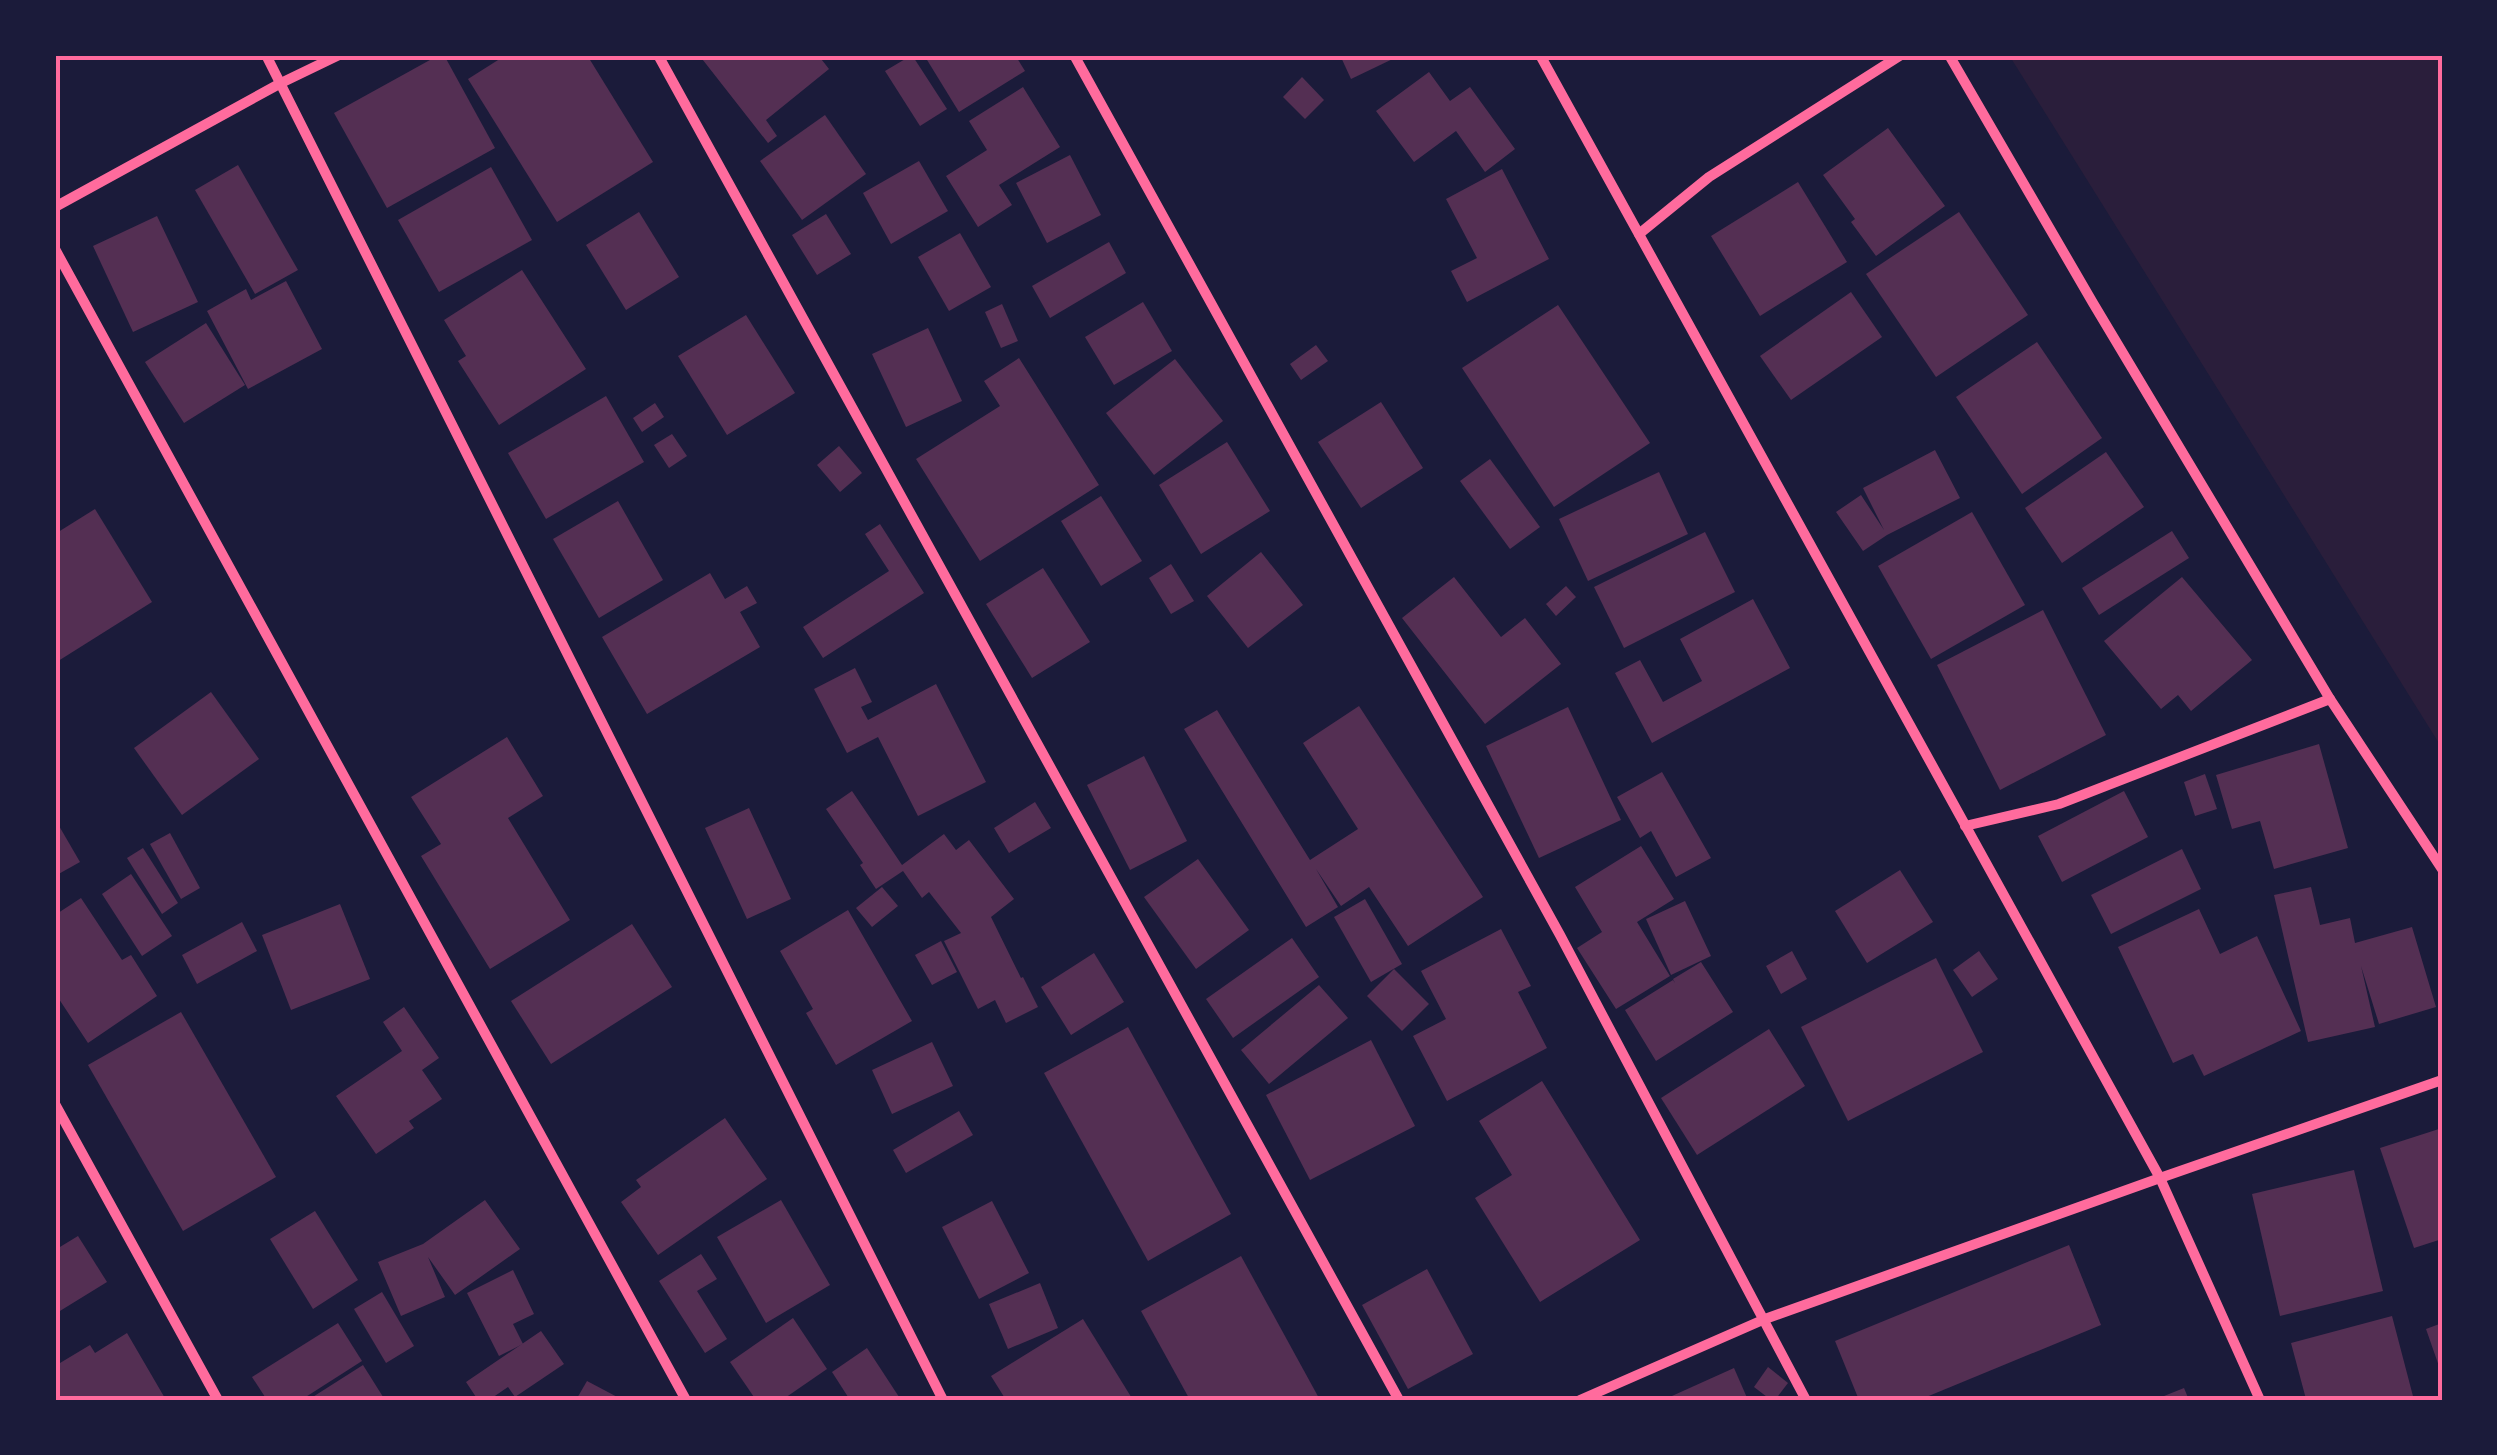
<svg xmlns="http://www.w3.org/2000/svg" width="2497" height="1455" font-family="Commissioner,sans-serif">
  <style>
    .green { fill: #2a1e3b }
    .building { fill: #542f53 }
    .lines { fill: none; stroke-linecap: round; stroke-linejoin: round }
    .minor { stroke: #ff6b9d; stroke-width: 10 }
    .neatline { fill: none; stroke: #ff6b9d; stroke-width: 4 }
  </style>
  <rect width="100%" height="100%" fill="#1b1b3a"/>
  <polygon class="green" points="2009,55 2442,55 2442,748"/>
  <g class="building">
    <polygon points="439,55 444,55 495,148 387,208 334,113"/>
    <polygon points="506,55 587,55 653,162 557,222 468,79"/>
    <polygon points="699,55 818,55 829,69 766,120 777,136 768,143"/>
    <polygon points="912,55 947,109 920,126 885,71"/>
    <polygon points="924,55 1015,55 1025,71 959,112"/>
    <polygon points="1340,55 1401,55 1351,79"/>
    <polygon points="1429,72 1450,101 1470,87 1515,149 1485,172 1456,131 1414,162 1376,111"/>
    <polygon points="1302,77 1324,100 1305,119 1283,97"/>
    <polygon points="1023,87 1060,147 999,185 1012,205 978,227 946,176 987,150 969,121"/>
    <polygon points="825,115 866,174 802,220 760,161"/>
    <polygon points="1888,128 1945,206 1876,256 1851,222 1855,219 1823,175"/>
    <polygon points="1070,155 1101,215 1047,243 1016,183"/>
    <polygon points="919,161 948,211 891,244 863,193"/>
    <polygon points="238,165 298,270 255,294 195,190"/>
    <polygon points="491,167 532,240 439,292 398,220"/>
    <polygon points="1502,169 1549,259 1467,302 1451,271 1477,258 1446,199"/>
    <polygon points="1798,182 1847,262 1760,316 1711,236"/>
    <polygon points="639,212 679,277 626,310 586,245"/>
    <polygon points="1959,212 2028,315 1936,377 1866,274"/>
    <polygon points="826,214 851,254 817,275 792,235"/>
    <polygon points="157,216 198,302 133,332 93,246"/>
    <polygon points="960,233 991,287 949,311 918,257"/>
    <polygon points="1109,242 1126,273 1050,318 1032,286"/>
    <polygon points="522,270 586,369 499,425 458,361 466,356 444,320"/>
    <polygon points="286,281 322,349 248,389 207,311 246,289 251,300"/>
    <polygon points="1851,292 1882,337 1791,400 1760,356"/>
    <polygon points="1143,302 1172,351 1114,385 1085,337"/>
    <polygon points="1002,304 1018,341 1001,348 985,312"/>
    <polygon points="1558,305 1650,443 1554,507 1462,368"/>
    <polygon points="746,315 795,393 727,435 678,356"/>
    <polygon points="206,323 245,385 184,423 145,362"/>
    <polygon points="928,328 962,401 906,427 872,354"/>
    <polygon points="2037,342 2102,438 2022,494 1956,397"/>
    <polygon points="1316,345 1328,361 1301,380 1290,364"/>
    <polygon points="1019,358 1099,485 980,561 916,459 1000,406 984,381"/>
    <polygon points="1175,359 1223,421 1154,475 1106,413"/>
    <polygon points="606,396 644,462 546,519 508,453"/>
    <polygon points="1381,402 1423,468 1361,508 1318,442"/>
    <polygon points="655,403 664,417 642,432 633,418"/>
    <polygon points="672,434 687,456 669,468 654,445"/>
    <polygon points="1227,442 1270,511 1201,554 1159,485"/>
    <polygon points="839,446 862,473 840,492 817,465"/>
    <polygon points="1935,450 1960,498 1887,535 1863,551 1836,512 1861,495 1884,530 1863,488"/>
    <polygon points="2106,452 2144,507 2062,563 2025,508"/>
    <polygon points="1490,459 1540,527 1510,549 1460,481"/>
    <polygon points="1659,472 1688,534 1588,581 1559,519"/>
    <polygon points="1101,496 1142,561 1101,586 1061,521"/>
    <polygon points="618,501 663,580 599,618 553,539"/>
    <polygon points="95,509 152,602 55,663 55,534"/>
    <polygon points="1972,512 2025,605 1931,659 1878,566"/>
    <polygon points="880,524 924,593 823,658 803,627 889,571 865,534"/>
    <polygon points="2172,531 2189,558 2099,615 2082,588"/>
    <polygon points="1705,532 1735,592 1624,648 1594,587"/>
    <polygon points="1261,552 1303,605 1248,648 1207,596"/>
    <polygon points="1171,564 1194,601 1171,614 1149,578"/>
    <polygon points="1043,568 1090,642 1032,678 986,604"/>
    <polygon points="710,573 725,599 747,586 757,603 740,612 760,647 647,714 602,637"/>
    <polygon points="1454,577 1501,637 1525,618 1561,664 1485,724 1402,618"/>
    <polygon points="2182,577 2252,660 2191,711 2178,695 2161,709 2104,641"/>
    <polygon points="1566,586 1576,597 1556,616 1546,604"/>
    <polygon points="1753,599 1790,668 1652,743 1615,673 1640,660 1663,702 1702,681 1680,639"/>
    <polygon points="2043,610 2106,735 2000,790 1937,665"/>
    <polygon points="855,668 872,702 861,707 868,720 936,684 986,782 918,816 878,737 847,753 814,689"/>
    <polygon points="211,692 259,759 182,815 134,748"/>
    <polygon points="1359,706 1483,897 1408,946 1369,887 1341,906 1316,869 1338,907 1306,927 1184,729 1217,710 1310,860 1358,829 1303,743"/>
    <polygon points="1568,707 1621,820 1539,858 1486,746"/>
    <polygon points="507,737 543,796 508,818 570,920 490,969 421,856 441,844 411,797"/>
    <polygon points="2319,744 2348,848 2274,869 2260,821 2232,829 2216,775"/>
    <polygon points="1144,756 1187,841 1130,870 1087,785"/>
    <polygon points="1662,772 1711,858 1676,877 1651,831 1640,838 1617,797"/>
    <polygon points="2205,774 2217,809 2195,816 2184,782"/>
    <polygon points="852,791 902,865 944,834 956,850 969,840 1014,899 991,917 1021,978 1023,977 1038,1007 1006,1023 995,1000 978,1009 944,941 961,933 929,892 922,898 903,871 876,889 860,865 863,863 826,809"/>
    <polygon points="2124,791 2148,837 2062,882 2038,836"/>
    <polygon points="1035,802 1051,828 1009,853 994,828"/>
    <polygon points="749,808 791,899 747,919 705,828"/>
    <polygon points="55,819 80,862 55,876"/>
    <polygon points="170,833 200,888 181,899 150,844"/>
    <polygon points="1641,846 1674,899 1637,922 1670,976 1616,1009 1577,948 1602,932 1575,887"/>
    <polygon points="143,848 178,903 162,914 127,858"/>
    <polygon points="2182,849 2201,889 2111,934 2091,895"/>
    <polygon points="1198,859 1249,930 1196,969 1144,897"/>
    <polygon points="1900,870 1933,922 1867,963 1835,911"/>
    <polygon points="131,874 172,936 142,956 102,894"/>
    <polygon points="882,887 898,906 872,927 856,908"/>
    <polygon points="2311,887 2320,925 2350,918 2355,943 2412,927 2436,1007 2379,1024 2361,966 2375,1027 2308,1042 2274,895"/>
    <polygon points="81,898 122,960 131,955 157,996 88,1043 55,993 55,915"/>
    <polygon points="1365,899 1402,964 1371,982 1334,917"/>
    <polygon points="1685,901 1711,956 1671,975 1646,919"/>
    <polygon points="340,904 370,979 291,1010 262,935"/>
    <polygon points="2199,909 2220,954 2257,936 2301,1031 2204,1076 2193,1054 2173,1063 2118,947"/>
    <polygon points="848,910 912,1021 836,1065 806,1013 813,1009 780,951"/>
    <polygon points="242,922 257,951 197,984 182,955"/>
    <polygon points="632,924 672,987 551,1064 511,1001"/>
    <polygon points="1501,929 1531,986 1518,992 1547,1048 1447,1101 1413,1036 1446,1019 1421,971"/>
    <polygon points="1292,938 1319,977 1233,1038 1206,999"/>
    <polygon points="941,941 957,972 932,985 915,955"/>
    <polygon points="1792,951 1807,979 1781,994 1766,966"/>
    <polygon points="1979,951 1998,979 1972,997 1953,970"/>
    <polygon points="1094,953 1124,1002 1071,1035 1041,987"/>
    <polygon points="1936,958 1983,1052 1848,1121 1801,1027"/>
    <polygon points="1701,962 1733,1012 1656,1061 1625,1010 1673,980 1675,983 1673,979"/>
    <polygon points="1394,969 1429,1004 1402,1031 1367,996"/>
    <polygon points="1319,985 1348,1018 1269,1084 1241,1050"/>
    <polygon points="404,1007 439,1058 422,1070 442,1099 409,1121 414,1128 376,1154 336,1096 402,1051 383,1022"/>
    <polygon points="181,1012 276,1177 183,1231 88,1065"/>
    <polygon points="1128,1027 1231,1214 1148,1261 1044,1073"/>
    <polygon points="1769,1029 1805,1086 1697,1155 1661,1098"/>
    <polygon points="1371,1040 1415,1126 1310,1180 1266,1095"/>
    <polygon points="932,1042 953,1086 892,1114 872,1070"/>
    <polygon points="1542,1081 1640,1240 1540,1302 1475,1198 1512,1175 1479,1121"/>
    <polygon points="959,1111 973,1135 906,1173 893,1150"/>
    <polygon points="725,1118 767,1179 658,1255 621,1202 641,1187 636,1180"/>
    <polygon points="2442,1128 2442,1239 2414,1248 2380,1148"/>
    <polygon points="2354,1170 2383,1291 2280,1316 2252,1194"/>
    <polygon points="485,1200 520,1249 455,1295 428,1257 445,1297 401,1316 378,1262 423,1244"/>
    <polygon points="781,1200 830,1285 766,1323 717,1237"/>
    <polygon points="992,1201 1029,1273 979,1299 942,1227"/>
    <polygon points="315,1211 358,1280 313,1309 270,1239"/>
    <polygon points="78,1236 107,1282 55,1314 55,1250"/>
    <polygon points="2069,1245 2101,1325 1919,1400 1859,1400 1835,1341"/>
    <polygon points="701,1254 717,1279 697,1291 727,1339 705,1353 659,1281"/>
    <polygon points="1241,1256 1320,1400 1190,1400 1141,1311"/>
    <polygon points="1427,1269 1473,1354 1408,1389 1362,1305"/>
    <polygon points="513,1270 534,1314 513,1324 523,1344 499,1356 467,1293"/>
    <polygon points="1040,1283 1058,1328 1008,1349 989,1304"/>
    <polygon points="382,1292 414,1346 386,1363 354,1309"/>
    <polygon points="2392,1316 2414,1400 2316,1400 2315,1397 2306,1399 2291,1343"/>
    <polygon points="793,1318 827,1369 782,1400 756,1400 730,1362"/>
    <polygon points="1083,1319 1133,1400 1006,1400 991,1376"/>
    <polygon points="338,1323 362,1361 301,1400 267,1400 252,1377"/>
    <polygon points="2442,1323 2442,1372 2441,1372 2426,1329"/>
    <polygon points="541,1331 564,1364 515,1397 508,1387 489,1400 478,1400 466,1382"/>
    <polygon points="127,1333 166,1400 55,1400 55,1366 90,1345 95,1353"/>
    <polygon points="867,1348 901,1400 850,1400 832,1372"/>
    <polygon points="363,1365 385,1400 308,1400"/>
    <polygon points="1768,1367 1788,1383 1775,1400 1771,1400 1754,1387"/>
    <polygon points="1734,1368 1748,1400 1663,1400"/>
    <polygon points="587,1381 623,1400 576,1400"/>
    <polygon points="2184,1388 2189,1400 2154,1400"/>
  </g>
  <g class="lines">
    <g class="minor">
      <polyline points="266,55 943,1400"/>
      <polyline points="658,55 1399,1400"/>
      <polyline points="1074,55 1560,935 1806,1400"/>
      <polyline points="1540,55 2160,1178 2260,1400"/>
      <polyline points="1949,55 2093,303 2330,699 2442,869"/>
      <polyline points="55,207 281,83 339,55"/>
      <polyline points="1639,234 1709,177 1901,55"/>
      <polyline points="55,249 686,1400"/>
      <polyline points="1965,826 2059,804 2330,699"/>
      <polyline points="55,1104 218,1400"/>
      <polyline points="1580,1400 1765,1319 2160,1178 2442,1080"/>
    </g>
  </g>
  <rect width="2497" height="1455" fill="none" stroke="#1b1b3a" stroke-width="115"/>
  <rect x="58" y="58" width="2382" height="1340" class="neatline"/>
</svg>
